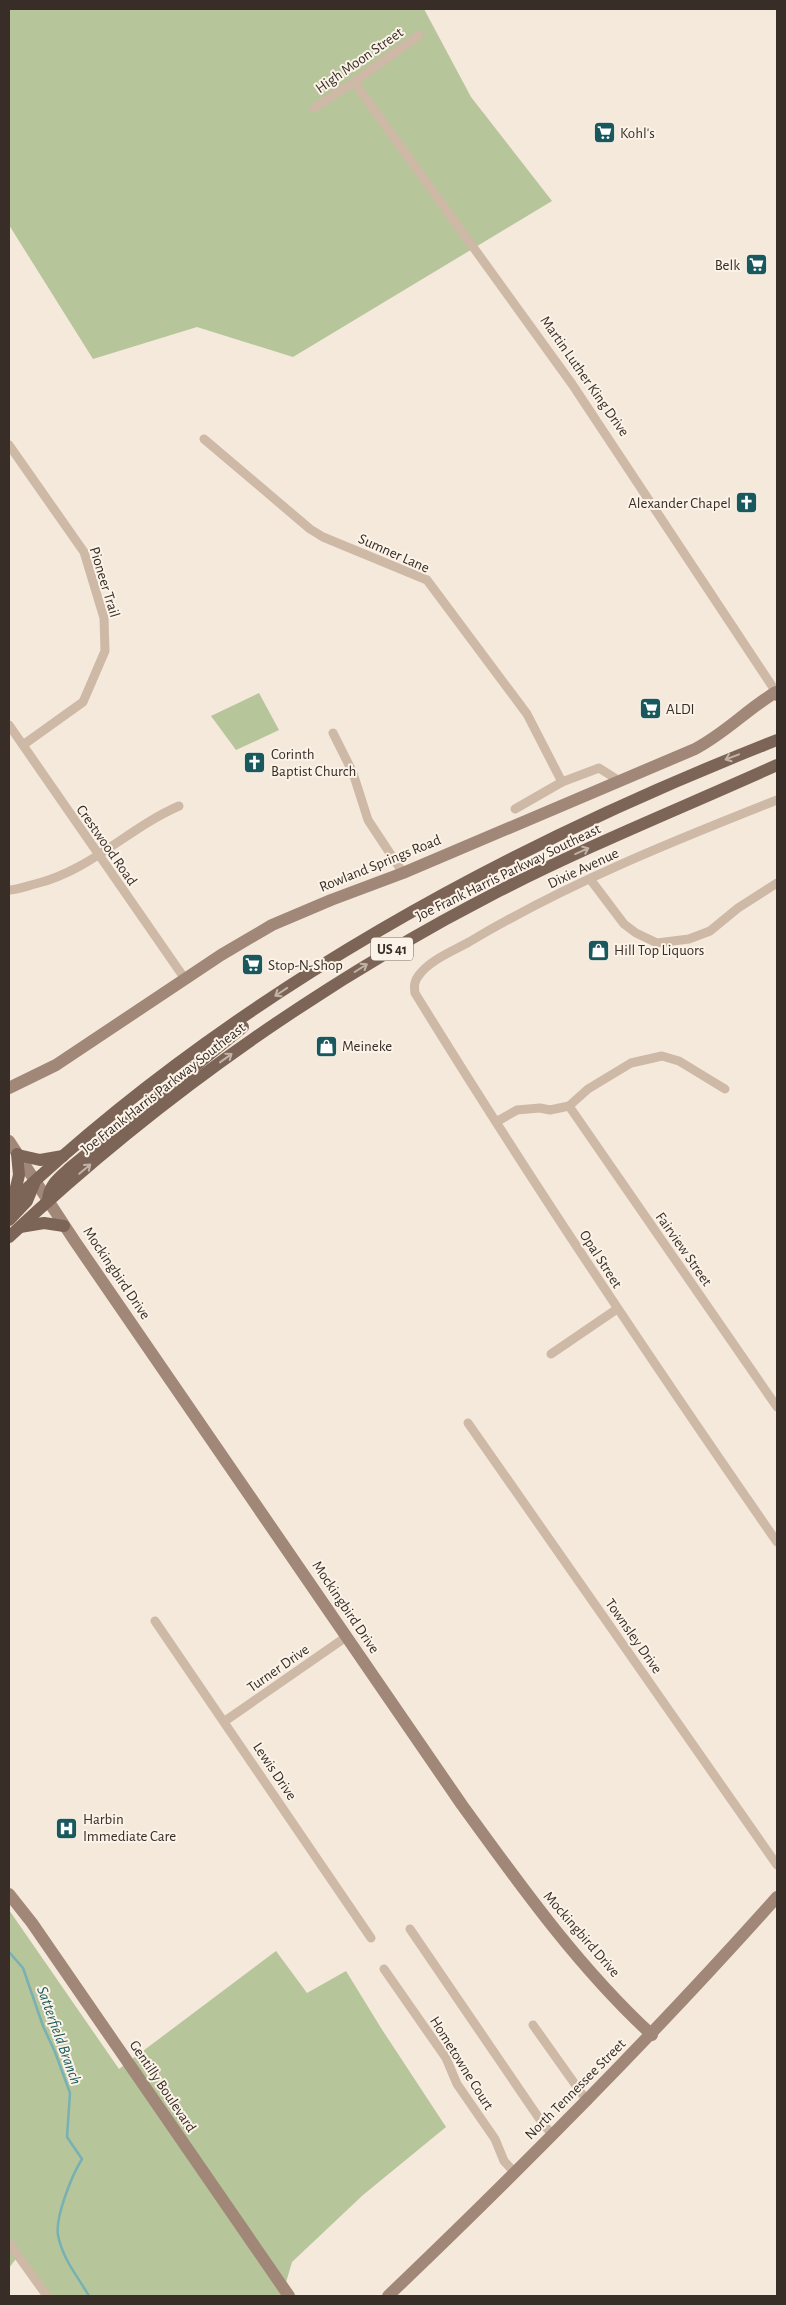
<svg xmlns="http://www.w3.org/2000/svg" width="786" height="2305" font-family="'Alegreya Sans',sans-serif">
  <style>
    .green { fill: #b6c59a }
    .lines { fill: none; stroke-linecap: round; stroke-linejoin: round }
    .stream { stroke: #77b1b4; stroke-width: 2.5 }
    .street { stroke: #ceb8a6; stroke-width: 9 }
    .secondary { stroke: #a18777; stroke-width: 12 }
    .primary { stroke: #7c6457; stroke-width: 12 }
    .oneway { stroke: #c2b3a7 }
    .labels { text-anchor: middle; stroke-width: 4; stroke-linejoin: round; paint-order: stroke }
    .shield { fill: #fbf3e8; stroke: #736861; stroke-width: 1 }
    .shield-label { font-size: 14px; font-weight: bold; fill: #392d27 }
    .street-label { font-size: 15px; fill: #392d27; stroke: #fbf3e8 }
    .poi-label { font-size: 15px; fill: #392d27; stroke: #fbf3e8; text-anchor: start }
    .water-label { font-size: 16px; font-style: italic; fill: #19595e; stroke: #fbf3e8 }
  </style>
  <rect width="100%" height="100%" fill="#f4e9db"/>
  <g class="green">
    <polygon points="9,9 424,9 471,97 552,201 293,357 197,327 93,359 9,225"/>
    <polygon points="259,693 279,730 236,750 211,716"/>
    <polygon points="9,1910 119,2069 276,1951 307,1993 346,1971 381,2028 446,2127 363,2195 292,2262 282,2296 46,2296 18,2256 9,2268"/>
  </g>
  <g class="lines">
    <path class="stream" d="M 9,1952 L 23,1968 L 43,2026 L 55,2052 L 70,2093 L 67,2137 L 82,2159 C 72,2175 55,2217 58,2235 C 62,2258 78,2277 89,2296"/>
    <g class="street">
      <polyline points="354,82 572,384 776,692"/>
      <polyline points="314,108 354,82 419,35"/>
      <polyline points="204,439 310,529 323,537 427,580 527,714 562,782 599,768 618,780"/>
      <polyline points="9,445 84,552 104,618 105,651 83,702 23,745"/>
      <polyline points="9,725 185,979"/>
      <polyline points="333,733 353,773 368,820 403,873"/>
      <path d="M 777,800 C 673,841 566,884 469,942 C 453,951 430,960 419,975 C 414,981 414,986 415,993 C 530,1180 652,1362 777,1542"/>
      <polyline points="515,809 562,782"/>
      <polyline points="590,879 624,924 636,933 657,943 689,939 710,931 738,908 777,883"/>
      <path d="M 9,890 C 17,890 27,886 35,884 C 90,871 128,828 179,806"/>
      <polyline points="569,1106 777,1407"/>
      <polyline points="496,1122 517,1110 540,1108 550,1110 569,1106 588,1089 631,1063 662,1056 679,1061 725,1089"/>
      <polyline points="551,1354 617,1309"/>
      <polyline points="468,1423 777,1865"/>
      <polyline points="155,1621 371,1938"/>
      <polyline points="225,1721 346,1637"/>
      <polyline points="410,1929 543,2124 553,2135"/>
      <polyline points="384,1969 446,2058 457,2084 495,2139 504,2161 515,2173"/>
      <polyline points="533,2025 582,2094 588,2101"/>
      <polyline points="9,2243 47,2296"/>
    </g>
    <g class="secondary">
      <path d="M 9,1088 L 56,1065 L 221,955 L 272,925 L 331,900 L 403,873 L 695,749 C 727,732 746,710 776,692 L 777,695"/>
      <path d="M 9,1141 L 74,1240 L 462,1805 C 520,1885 579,1968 652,2035"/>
      <polyline points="9,1894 32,1923 289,2296"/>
      <path d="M 388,2296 C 523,2167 653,2036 777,1897"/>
    </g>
    <g class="primary">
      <polyline points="18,1155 40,1160 63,1156"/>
      <polyline points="13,1200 19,1175 17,1154"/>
      <path d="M 48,1201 C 48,1185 60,1177 71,1167 L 243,1027"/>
      <path d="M 9,1205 C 227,998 499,849 777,740"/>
      <polyline points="9,1220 27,1201 34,1184"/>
      <polyline points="20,1227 44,1223 64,1226"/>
      <path d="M 9,1237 C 155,1100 320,983 499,891 C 589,845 684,807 777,765"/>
    </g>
  </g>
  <defs><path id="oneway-shaft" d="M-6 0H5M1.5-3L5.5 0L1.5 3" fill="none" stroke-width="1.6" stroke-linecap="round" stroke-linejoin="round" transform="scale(1.25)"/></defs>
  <g class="oneway">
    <use href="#oneway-shaft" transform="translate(732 757) rotate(159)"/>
    <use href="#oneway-shaft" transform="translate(582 851) rotate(-24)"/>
    <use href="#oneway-shaft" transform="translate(361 968) rotate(-32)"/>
    <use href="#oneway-shaft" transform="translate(281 992) rotate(146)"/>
    <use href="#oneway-shaft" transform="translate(226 1058) rotate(-36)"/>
    <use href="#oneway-shaft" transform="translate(85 1169) rotate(-40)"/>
  </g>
  <defs>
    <symbol id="supermarket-square" viewBox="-11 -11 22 22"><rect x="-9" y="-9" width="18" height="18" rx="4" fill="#19595e" stroke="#fbf3e8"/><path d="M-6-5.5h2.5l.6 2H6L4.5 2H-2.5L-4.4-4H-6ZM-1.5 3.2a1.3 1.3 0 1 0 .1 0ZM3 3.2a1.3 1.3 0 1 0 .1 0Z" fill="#fff"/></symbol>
    <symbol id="church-square" viewBox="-11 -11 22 22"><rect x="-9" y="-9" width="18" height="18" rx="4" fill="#19595e" stroke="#fbf3e8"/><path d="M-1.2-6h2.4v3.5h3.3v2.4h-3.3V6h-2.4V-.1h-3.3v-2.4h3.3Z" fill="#fff"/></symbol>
    <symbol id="shop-square" viewBox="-11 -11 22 22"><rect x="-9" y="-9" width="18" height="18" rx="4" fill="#19595e" stroke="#fbf3e8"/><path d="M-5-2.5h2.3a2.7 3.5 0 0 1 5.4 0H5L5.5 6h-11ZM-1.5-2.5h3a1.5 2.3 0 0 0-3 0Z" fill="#fff"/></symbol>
    <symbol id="hospital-square" viewBox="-11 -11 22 22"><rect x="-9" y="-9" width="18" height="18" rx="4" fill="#19595e" stroke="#fbf3e8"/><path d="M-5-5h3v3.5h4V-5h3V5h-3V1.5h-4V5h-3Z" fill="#fff"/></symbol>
  </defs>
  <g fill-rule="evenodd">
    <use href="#supermarket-square" x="592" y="120" width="25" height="25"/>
    <use href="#supermarket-square" x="744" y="252" width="25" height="25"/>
    <use href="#church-square" x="734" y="490" width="25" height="25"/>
    <use href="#supermarket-square" x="638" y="696" width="25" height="25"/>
    <use href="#church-square" x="242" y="750" width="25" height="25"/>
    <use href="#shop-square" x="586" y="938" width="25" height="25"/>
    <use href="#supermarket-square" x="240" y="952" width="25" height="25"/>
    <use href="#shop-square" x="314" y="1034" width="25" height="25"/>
    <use href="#hospital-square" x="54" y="1816" width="25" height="25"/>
  </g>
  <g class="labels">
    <rect class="shield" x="371" y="937.5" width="42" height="23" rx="4"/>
    <g class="shield-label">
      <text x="392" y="954">US 41</text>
    </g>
    <g class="street-label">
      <text transform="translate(359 60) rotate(-35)" y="5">High Moon Street</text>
      <text transform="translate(585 376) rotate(55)" y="5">Martin Luther King Drive</text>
      <text transform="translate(394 553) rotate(24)" y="5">Sumner Lane</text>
      <text transform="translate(105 582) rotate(73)" y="5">Pioneer Trail</text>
      <text transform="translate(107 845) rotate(55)" y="5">Crestwood Road</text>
      <text transform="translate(380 863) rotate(-22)" y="5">Rowland Springs Road</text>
      <text transform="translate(583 868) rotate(-25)" y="5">Dixie Avenue</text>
      <text transform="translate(508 872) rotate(-26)" y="5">Joe Frank Harris Parkway Southeast</text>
      <text transform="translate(163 1088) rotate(-38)" y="5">Joe Frank Harris Parkway Southeast</text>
      <text transform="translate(684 1249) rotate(55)" y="5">Fairview Street</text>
      <text transform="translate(601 1259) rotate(57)" y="5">Opal Street</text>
      <text transform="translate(117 1273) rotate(56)" y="5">Mockingbird Drive</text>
      <text transform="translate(346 1607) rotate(56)" y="5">Mockingbird Drive</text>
      <text transform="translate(634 1636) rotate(55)" y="5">Townsley Drive</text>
      <text transform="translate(278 1668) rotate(-35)" y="5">Turner Drive</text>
      <text transform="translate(275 1771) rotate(56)" y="5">Lewis Drive</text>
      <text transform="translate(582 1934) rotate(49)" y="5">Mockingbird Drive</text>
      <text transform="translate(462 2063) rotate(58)" y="5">Hometowne Court</text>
      <text transform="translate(163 2086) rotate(56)" y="5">Gentilly Boulevard</text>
      <text transform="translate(575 2089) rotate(-45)" y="5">North Tennessee Street</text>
    </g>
    <g class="poi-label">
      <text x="620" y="138">Kohl's</text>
      <text x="740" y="270" text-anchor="end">Belk</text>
      <text x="731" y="508" text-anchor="end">Alexander Chapel</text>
      <text x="666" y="714">ALDI</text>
      <text x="271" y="759">Corinth<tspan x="271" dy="17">Baptist Church</tspan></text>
      <text x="614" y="955">Hill Top Liquors</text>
      <text x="268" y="970">Stop-N-Shop</text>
      <text x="342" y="1051">Meineke</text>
      <text x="83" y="1824">Harbin<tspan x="83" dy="17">Immediate Care</tspan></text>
    </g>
    <g class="water-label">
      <text transform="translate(60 2035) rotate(70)" y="6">Satterfield Branch</text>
    </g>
  </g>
  <rect width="786" height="2305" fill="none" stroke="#392d27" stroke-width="20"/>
</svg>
